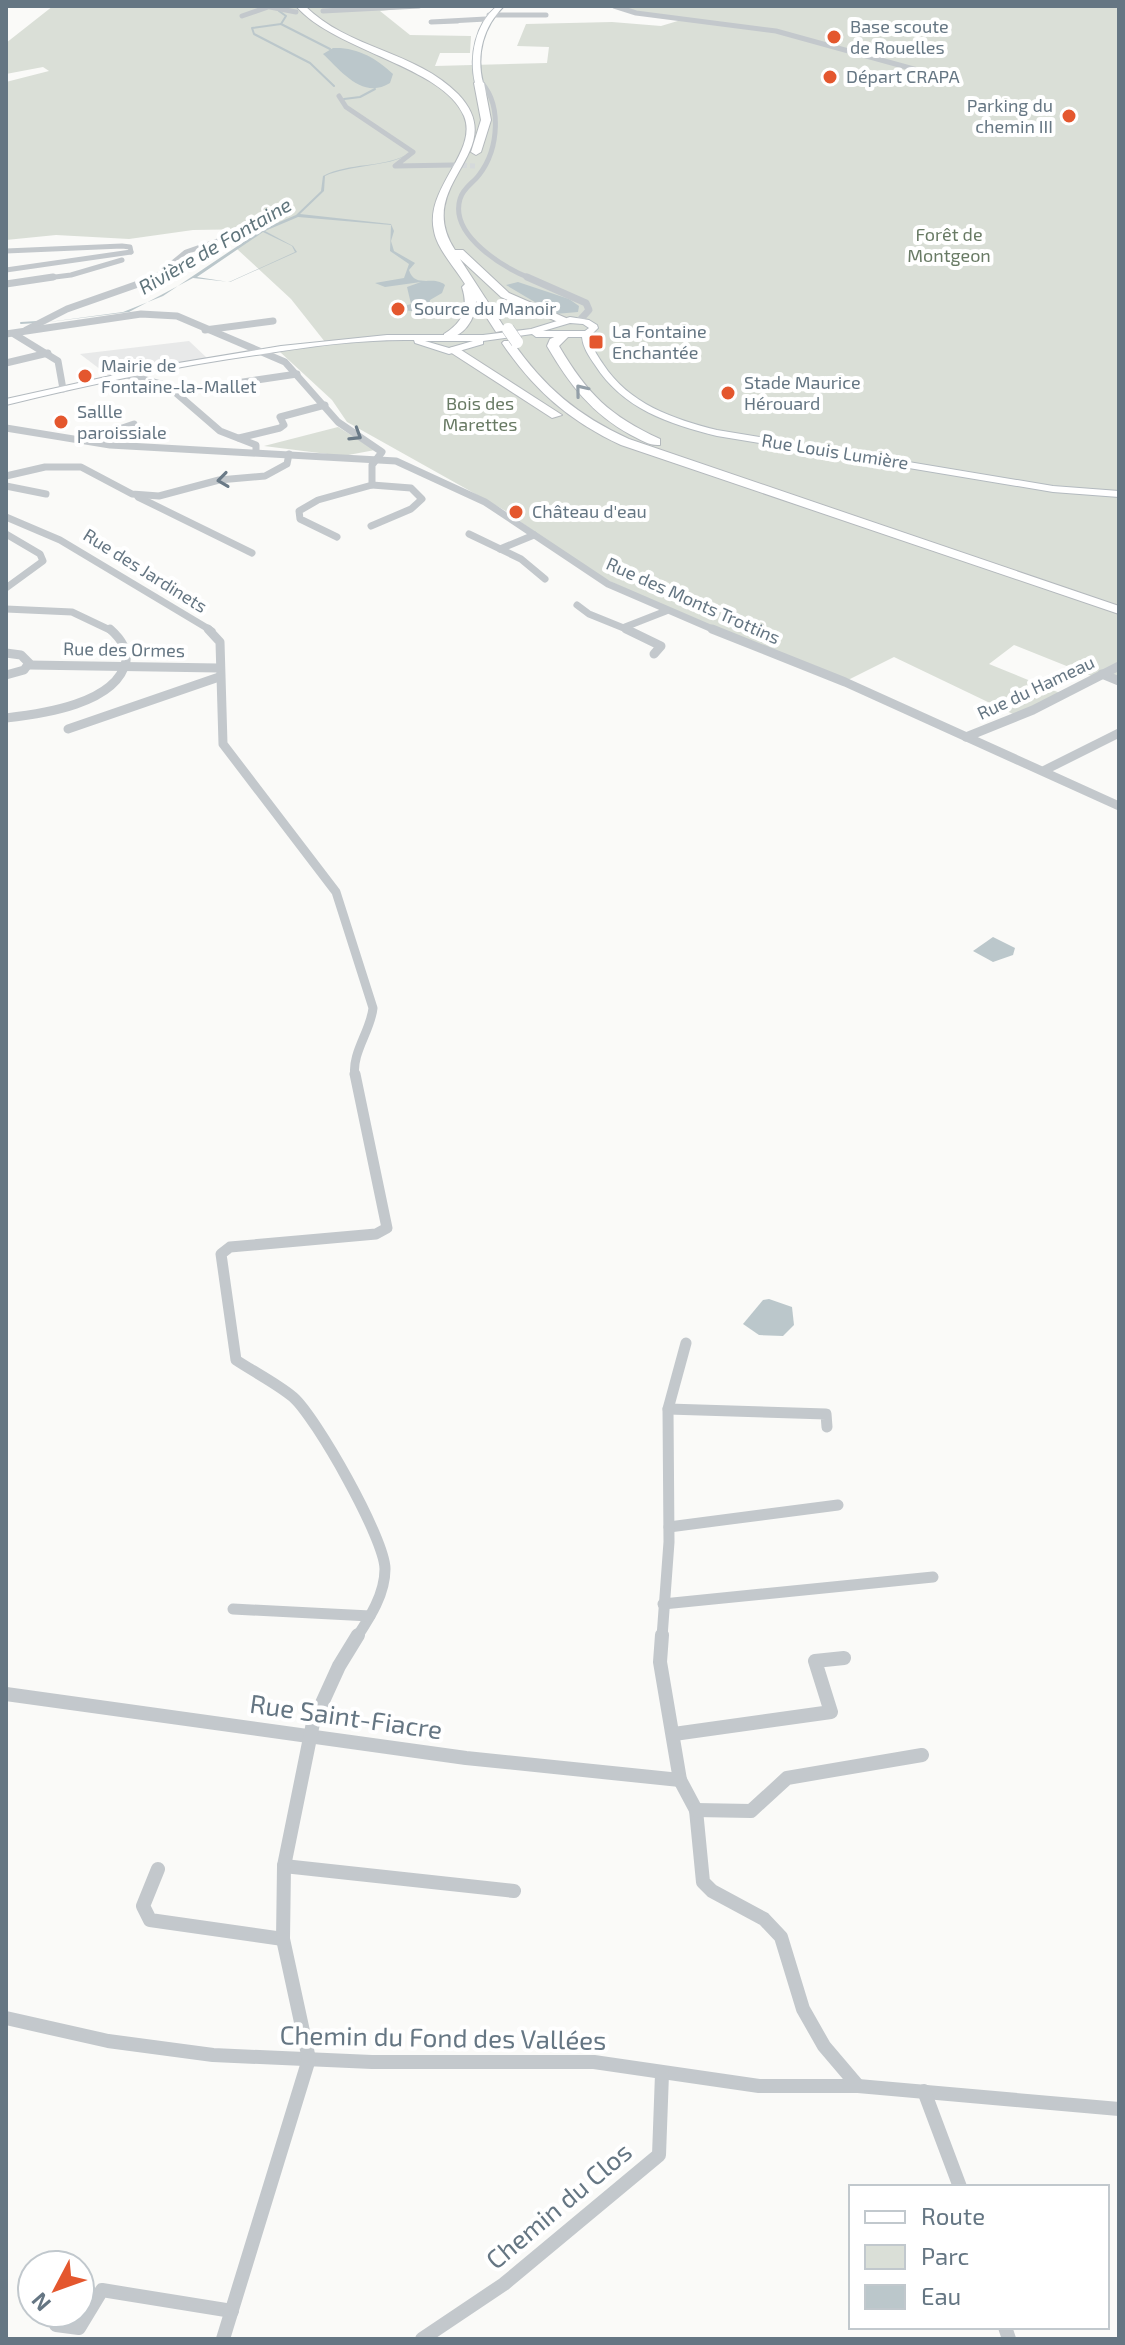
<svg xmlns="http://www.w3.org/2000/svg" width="1125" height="2345" font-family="'Exo 2',sans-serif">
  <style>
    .built { fill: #e8e9e9 }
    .green { fill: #dadfd7 }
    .water { fill: #bbc7cb; fill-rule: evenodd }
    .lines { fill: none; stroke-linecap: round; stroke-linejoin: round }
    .stream { stroke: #bbc7cb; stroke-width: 2 }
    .street-tunnel { stroke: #d5d9db; stroke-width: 5; stroke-dasharray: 5 3; stroke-linecap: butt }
    .secondary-casing { stroke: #b3babf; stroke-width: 2 }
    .highway-casing { stroke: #b4b9bd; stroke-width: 2 }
    .street-far4 { stroke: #c3c8cc; stroke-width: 5 }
    .street-far3 { stroke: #c3c8cc; stroke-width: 7 }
    .street-far2 { stroke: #c3c8cc; stroke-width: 9 }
    .street-far1 { stroke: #c3c8cc; stroke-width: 11 }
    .street { stroke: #c3c8cc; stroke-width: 14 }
    .secondary { fill: #fff; fill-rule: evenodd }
    .highway { fill: #fff; fill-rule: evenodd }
    .highway-bridge-casing { stroke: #b4b9bd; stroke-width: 13; stroke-linecap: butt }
    .highway-bridge { stroke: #fff; stroke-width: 12 }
    .oneway { stroke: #939fa8 }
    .oneway2 { stroke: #6a7a87 }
    .poi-dot { fill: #e4572e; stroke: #fff; stroke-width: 3 }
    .labels { text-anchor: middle; stroke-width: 8; stroke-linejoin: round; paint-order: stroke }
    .far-poi-label { font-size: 18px; fill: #657683; stroke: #fff; text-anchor: start }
    .far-park-label { font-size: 18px; fill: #687a64; stroke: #fff }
    .far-street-label { font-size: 18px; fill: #657683; stroke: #fff }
    .far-water-label { font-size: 20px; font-style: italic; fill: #60757c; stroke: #fff }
    .near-street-label { font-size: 26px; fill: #657683; stroke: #fff }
  </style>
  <rect width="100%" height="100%" fill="#fafaf8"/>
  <polygon class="built" points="189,341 207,358 109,376 80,354"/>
  <g class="green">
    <polygon points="53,6 422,6 380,11 410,35 471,36 470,53 440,53 435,66 547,63 549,47 517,46 526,24 612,22 661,26 681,20 611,6 1119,6 1119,680 1094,677 1014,645 989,664 1060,693 1015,715 894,657 846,681 659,606 588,570 504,510 347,422 332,400 280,352 325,342 291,299 237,249 264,229 193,230 129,239 56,235 6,240 6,82 49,71 43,67 6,74 6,43"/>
    <polygon points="338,427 375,450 343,456 264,446"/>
  </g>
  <g class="water">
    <path d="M 333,48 C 357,47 376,58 393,74 L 390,83 C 363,100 341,71 323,54 Z"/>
    <path d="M 406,155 C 392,166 348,165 325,176 L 324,191 L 300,214 L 391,224 L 394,231 L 391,241 L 394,251 L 415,263 L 409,270 C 415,289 433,275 445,285 L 442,293 L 430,300 L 429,307 L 412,311 L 394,309 L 411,304 L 407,287 L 421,282 L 385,287 L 375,283 L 404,278 L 409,264 L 390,251 L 391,225 L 298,217 L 265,231 L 293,246 L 297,252 L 230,282 L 193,278 L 129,312 L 41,323 L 123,312 L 163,296 L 263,229 L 296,215 L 321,191 L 323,176 C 350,162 382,168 406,155 ZM 263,232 L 292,246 L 295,252 L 229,282 L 197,277 Z"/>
    <polygon points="518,282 569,299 579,306 578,312 555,314 506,285"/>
    <polygon points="993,937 1015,948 1013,955 993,962 973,951"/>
    <polygon points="769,1299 792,1307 794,1325 783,1336 759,1335 743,1324 763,1300"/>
  </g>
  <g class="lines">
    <g class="stream">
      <polyline points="279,11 286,16 281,24 252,28 254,34 310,63 334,86"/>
      <polyline points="281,24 330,49"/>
      <polyline points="344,99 360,97 375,89"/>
      <polyline points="21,323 37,322"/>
    </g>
    <polyline class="street-tunnel" points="454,165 475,166"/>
    <defs>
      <g id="secondary">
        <path d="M 497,6 L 504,6 C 483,27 476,54 483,83 L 479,85 L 475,83 C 469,56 475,24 497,6 Z"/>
        <path d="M 570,317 L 589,320 L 597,325 L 598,328 L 591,335 C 591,347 597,355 603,364 C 629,404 673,419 717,430 L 1053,486 L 1119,491 L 1119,497 L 1053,492 L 717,436 C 669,424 623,409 595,365 C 589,356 583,348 582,337 L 536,337 L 532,334 L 483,341 L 483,344 L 449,354 L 415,343 L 414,340 C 364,339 313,346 263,354 C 176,366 91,384 6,405 L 6,399 L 142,369 L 281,346 L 387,335 L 483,335 L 531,329 ZM 570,323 L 583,324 L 589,328 L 585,331 L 543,331 ZM 425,341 L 473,341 L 449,348 Z"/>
      </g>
      <g id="highway">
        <path d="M 296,6 L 305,6 C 348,49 416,51 458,94 C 513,152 411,183 455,250 L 463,250 L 509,293 L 566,318 L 566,322 L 558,322 L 501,297 L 460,259 L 506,330 L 496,332 L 476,301 C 476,319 463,339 444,338 L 444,334 C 463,322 469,309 462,287 L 465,284 C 456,269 437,249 434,231 C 424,188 479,152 464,116 C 443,66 336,52 296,6 Z"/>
        <polygon points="479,80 484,83 491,120 481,152 476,155 471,152 481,120 474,83"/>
        <path d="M 563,333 L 569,336 L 559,346 C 587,394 610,416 660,439 L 660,445 C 650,446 641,440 631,435 C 592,414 569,384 547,346 L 550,339 Z"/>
        <path d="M 504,341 L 512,341 C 544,387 578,416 629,439 L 1119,606 L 1119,614 L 621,445 C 569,421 534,390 502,343 Z"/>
        <polygon points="454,347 458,348 562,415 552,418 450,352 450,348"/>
      </g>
    </defs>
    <use href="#secondary" class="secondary-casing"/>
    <use href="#highway" class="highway-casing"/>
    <g class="street-far4">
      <polyline points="614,6 636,13 776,31 957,81"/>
      <polyline points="270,7 296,12"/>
      <polyline points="323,11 419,6"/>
      <polyline points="489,15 546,15"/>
      <polyline points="242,16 271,6"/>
      <polyline points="457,21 431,22 486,19"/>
      <path d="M 478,79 C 503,102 499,149 479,175 C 473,183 463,188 460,199 C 449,236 506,269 532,279"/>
      <polyline points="339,96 346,107 413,152 395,166 454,165"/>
      <polyline points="6,251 122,246 130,247 131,252"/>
      <polyline points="6,270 131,252"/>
      <polyline points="39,279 71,275 122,260"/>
      <polyline points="153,279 186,252 229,237"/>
    </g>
    <g class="street-far3">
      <polyline points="527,277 586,303 589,310 580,320"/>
      <polyline points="6,284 53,277"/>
      <polyline points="26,330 67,309 158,277"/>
      <polyline points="205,330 273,321"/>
      <polyline points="6,334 141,314 177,316 285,362 338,422 382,452 372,465 372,485 318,500 299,511 300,519 337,537"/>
      <polyline points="14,334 58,361 63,389"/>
      <polyline points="6,363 48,353"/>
      <polyline points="127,375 168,386 220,431 256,445 256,451"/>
      <polyline points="176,392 297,374"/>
      <polyline points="6,428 110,445 396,461 485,502 608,584 717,631"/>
      <polyline points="239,438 280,428 284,425 280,417 325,405"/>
      <polyline points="87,440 134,424"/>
      <polyline points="6,476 45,467 81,467 132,494 159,496 219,480 265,476 287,464 289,454"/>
      <polyline points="6,486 46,494"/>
      <polyline points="138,497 252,553"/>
      <polyline points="6,517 60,540 212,631"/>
      <polyline points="371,526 411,509 422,499 411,488 372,485"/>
      <polyline points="6,534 40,554 43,561 6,588"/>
      <polyline points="469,534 521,559 545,579"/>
      <polyline points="500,549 534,535"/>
      <polyline points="577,605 589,614 631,631"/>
      <polyline points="6,609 72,612 112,631"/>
      <polyline points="625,627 666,611"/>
    </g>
    <g class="street-far2">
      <path d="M 208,629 L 220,642 L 223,744 L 336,892 L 373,1008 C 371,1030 351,1054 355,1076"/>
      <polyline points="626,629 661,646 654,654"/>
      <polyline points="712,629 845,682 1119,806"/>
      <polyline points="6,653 21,655 29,663 24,670 6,675"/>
      <polyline points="29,665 218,668"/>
      <polyline points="1102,674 1119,681"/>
      <path d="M 6,718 C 41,714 117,704 126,661 C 128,649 119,637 110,629"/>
      <polyline points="68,729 219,677"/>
      <polyline points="966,737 1033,710 1119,666"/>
      <polyline points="1045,770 1119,733"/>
    </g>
    <g class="street-far1">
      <path d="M 355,1074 L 387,1228 L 376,1234 L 230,1247 L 221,1254 L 236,1360 C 254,1372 276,1383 293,1397 C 316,1417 385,1539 385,1569 C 385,1594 370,1617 357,1637"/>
      <polyline points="668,1409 826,1414 827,1427"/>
      <polyline points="669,1527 838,1505"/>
      <polyline points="663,1604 933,1577"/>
      <polyline points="233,1609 370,1616"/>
      <polyline points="662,1637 669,1542 668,1409 686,1343"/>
    </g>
    <g class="street">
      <polyline points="662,1635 660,1662 680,1780 696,1810 703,1882 712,1891 764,1919 781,1937 803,2009 824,2046 858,2086"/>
      <polyline points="6,1694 466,1758 680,1780"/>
      <polyline points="674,1734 831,1712 815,1661 844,1658"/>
      <polyline points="696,1810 751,1811 787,1778 922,1755"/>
      <polyline points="284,1866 514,1891"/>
      <polyline points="158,1869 143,1906 150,1920 283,1939"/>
      <polyline points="6,2018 108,2041 213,2055 372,2062 594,2062 759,2086 858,2086 1119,2109"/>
      <polyline points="924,2091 960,2187"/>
      <polyline points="56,2325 79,2328 102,2290 232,2311"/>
      <polyline points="1005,2327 1009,2339"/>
      <polyline points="223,2339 309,2059 283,1939 284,1866 313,1723 339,1666 358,1635"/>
      <polyline points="422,2339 504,2284 659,2155 662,2074"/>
    </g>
    <use href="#secondary" class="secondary"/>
    <use href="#highway" class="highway"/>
    <defs>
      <polyline id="highway-bridge" points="508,329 517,342"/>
    </defs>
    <use href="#highway-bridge" class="highway-bridge-casing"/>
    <use href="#highway-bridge" class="highway-bridge"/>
  </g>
  <defs><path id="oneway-chevron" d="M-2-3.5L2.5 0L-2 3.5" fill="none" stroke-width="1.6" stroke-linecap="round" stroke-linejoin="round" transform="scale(2)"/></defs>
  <use class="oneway" href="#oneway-chevron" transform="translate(581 390) rotate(-129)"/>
  <g class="oneway2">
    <use href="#oneway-chevron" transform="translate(356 435) rotate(32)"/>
    <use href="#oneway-chevron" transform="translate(223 480) rotate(172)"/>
  </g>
  <g class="poi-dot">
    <circle cx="834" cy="37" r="8"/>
    <circle cx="830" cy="77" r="8"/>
    <circle cx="1069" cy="116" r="8"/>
    <circle cx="398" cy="309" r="8"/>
    <rect x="588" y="334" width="16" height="16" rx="4"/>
    <circle cx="85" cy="376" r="8"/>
    <circle cx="728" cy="393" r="8"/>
    <circle cx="61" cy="422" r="8"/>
    <circle cx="516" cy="512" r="8"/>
  </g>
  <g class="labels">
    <g class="far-poi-label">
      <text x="850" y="33">Base scoute<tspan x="850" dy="21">de Rouelles</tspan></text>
      <text x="846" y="83">Départ CRAPA</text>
      <text x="1053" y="112" text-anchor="end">Parking du<tspan x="1053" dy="21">chemin III</tspan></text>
      <text x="414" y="315">Source du Manoir</text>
      <text x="612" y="338">La Fontaine<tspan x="612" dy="21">Enchantée</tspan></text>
      <text x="101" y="372">Mairie de<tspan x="101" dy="21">Fontaine-la-Mallet</tspan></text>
      <text x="744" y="389">Stade Maurice<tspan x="744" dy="21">Hérouard</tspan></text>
      <text x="77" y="418">Sallle<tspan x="77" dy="21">paroissiale</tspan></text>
      <text x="532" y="518">Château d'eau</text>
    </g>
    <g class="far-park-label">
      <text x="949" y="241">Forêt de<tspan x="949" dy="21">Montgeon</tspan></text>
      <text x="480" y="410">Bois des<tspan x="480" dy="21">Marettes</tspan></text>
    </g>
    <g class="far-street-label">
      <text transform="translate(835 452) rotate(9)" y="6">Rue Louis Lumière</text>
      <text transform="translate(145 571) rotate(32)" y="6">Rue des Jardinets</text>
      <text transform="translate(693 601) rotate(24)" y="6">Rue des Monts Trottins</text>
      <text transform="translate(124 650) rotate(1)" y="6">Rue des Ormes</text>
      <text transform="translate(1036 688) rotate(-25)" y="6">Rue du Hameau</text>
    </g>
    <g class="far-water-label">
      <text transform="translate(215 246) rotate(-30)" y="7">Rivière de Fontaine</text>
    </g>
    <g class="near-street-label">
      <text transform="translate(346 1717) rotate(8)" y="9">Rue Saint-Fiacre</text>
      <text transform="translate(443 2038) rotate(1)" y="9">Chemin du Fond des Vallées</text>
      <text transform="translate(559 2206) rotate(-40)" y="9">Chemin du Clos</text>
    </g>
  </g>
  <rect width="1125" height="2345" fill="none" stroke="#657683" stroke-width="16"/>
  <rect x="849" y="2185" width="260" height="144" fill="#ffffff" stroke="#c1c8cd" stroke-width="2"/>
  <rect x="865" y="2211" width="40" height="12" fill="#ffffff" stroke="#c1c8cd" stroke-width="2"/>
  <text x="921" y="2225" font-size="24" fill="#657683">Route</text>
  <rect x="865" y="2245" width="40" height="24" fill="#dadfd7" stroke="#c1c8cd" stroke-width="2"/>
  <text x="921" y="2265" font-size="24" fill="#657683">Parc</text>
  <rect x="865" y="2285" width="40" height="24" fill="#bbc7cb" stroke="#c1c8cd" stroke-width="2"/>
  <text x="921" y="2305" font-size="24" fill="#657683">Eau</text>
  <g transform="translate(56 2289) rotate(229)"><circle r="38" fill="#ffffff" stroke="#c1c8cd" stroke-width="2"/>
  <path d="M0-6L14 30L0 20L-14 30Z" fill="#e4572e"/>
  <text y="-12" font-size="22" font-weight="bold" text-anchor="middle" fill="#657683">N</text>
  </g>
</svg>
